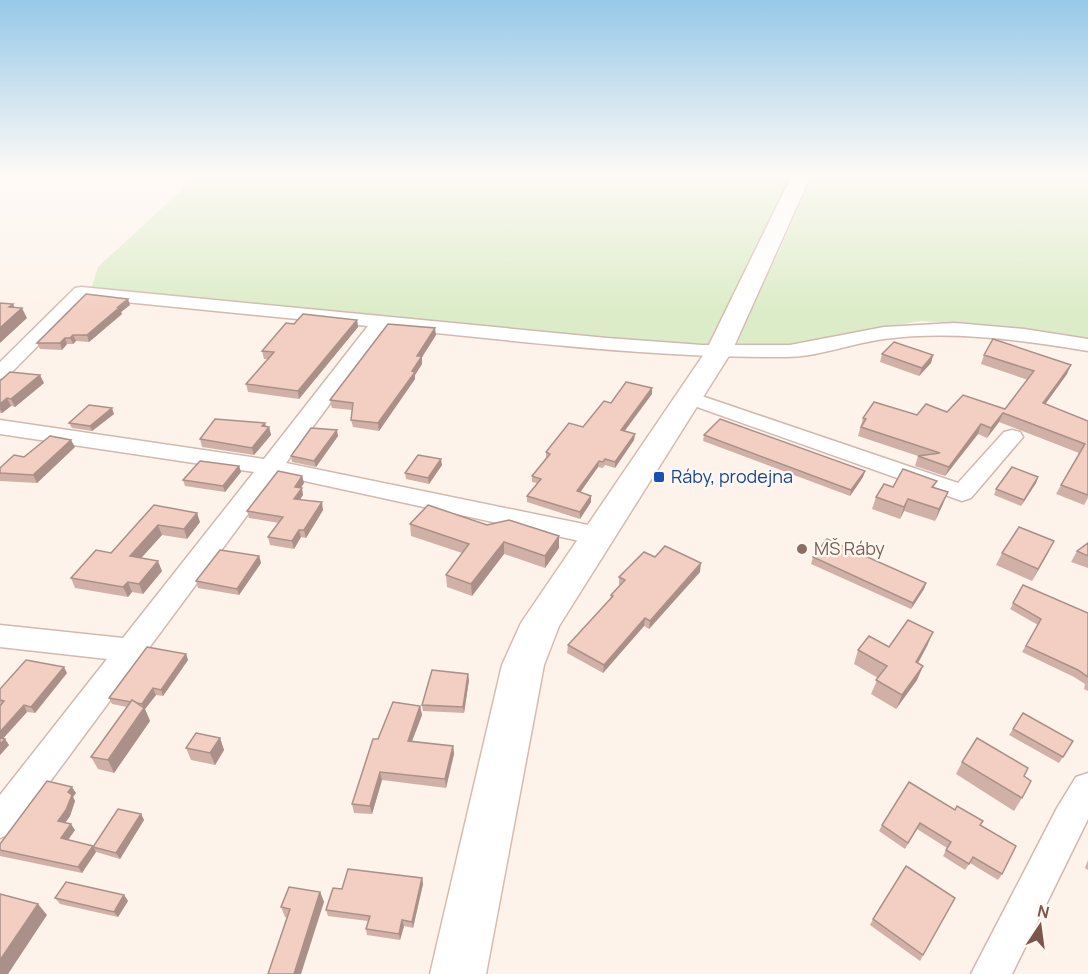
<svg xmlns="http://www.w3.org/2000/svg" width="1088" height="974" font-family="Manrope,sans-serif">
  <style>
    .green { fill: #dcecc8 }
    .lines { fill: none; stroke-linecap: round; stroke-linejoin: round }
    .street-casing { stroke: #d1b9af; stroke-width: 3 }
    .secondary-casing { stroke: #d6bbaf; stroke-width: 3 }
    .street { fill: #fff; fill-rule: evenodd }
    .secondary { fill: #fff; fill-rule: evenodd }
    .wall { fill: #d1b1a7 }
    .shaded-wall { fill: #aa9088 }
    .building { fill: #f3cec2; stroke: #aa9088; stroke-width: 1.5 }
    .transit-dot { fill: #1a4fb4; stroke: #fff8f2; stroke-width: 2 }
    .education-dot { fill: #8d6e63; stroke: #fff8f2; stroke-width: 2 }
    .labels { text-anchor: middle; stroke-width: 4.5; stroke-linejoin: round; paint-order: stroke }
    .transit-label { font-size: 18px; fill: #164399; stroke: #fff8f2; text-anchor: start }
    .education-label { font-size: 18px; fill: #785e54; stroke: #fff8f2; text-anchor: start }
  </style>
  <rect width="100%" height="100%" fill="#fdf3eb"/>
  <g class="green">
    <polygon points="198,175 792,175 709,347 91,289 98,267"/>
    <polygon points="813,175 1088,175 1088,341 992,326 922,321 845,333 776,348 739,347 733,342 778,254"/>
  </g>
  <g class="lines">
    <defs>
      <g id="street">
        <path d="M 81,287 L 607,338 L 702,345 L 790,345 L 884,327 L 955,323 L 1024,329 L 1088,339 L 1088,351 C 1020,340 953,330 884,339 C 852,343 819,357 786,357 C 652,358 519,341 386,328 L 286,463 L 598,527 L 607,530 L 611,536 L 607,542 L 598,545 L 277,475 L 12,833 L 0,838 L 0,795 L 107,659 L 0,647 L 0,625 L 123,638 L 254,472 L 0,434 L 0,420 L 264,459 L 368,326 L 85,298 L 7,377 L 0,379 L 0,362 L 75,288 Z"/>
        <polygon points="690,392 958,483 1004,432 1012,430 1020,432 1023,437 971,498 962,501 683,402 679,398 683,394"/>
        <polygon points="1088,773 1088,819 1012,974 971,974 1057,808 1076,777"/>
      </g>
      <polygon id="secondary" points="792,175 811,175 732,351 559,626 544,665 486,974 430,974 502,665 521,623 706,351"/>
    </defs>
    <use href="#street" class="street-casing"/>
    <use href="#secondary" class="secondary-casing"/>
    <use href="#street" class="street"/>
    <use href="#secondary" class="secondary"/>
  </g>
  <g class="wall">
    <polygon points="130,305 121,312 122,314 89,342 76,341 73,344 67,344 62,350 40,349 37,343"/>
    <polygon points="357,320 358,327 299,399 248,392 246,384 268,359 264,359 262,351 294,324"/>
    <polygon points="436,335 422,357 422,364 415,375 415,379 379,431 353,427 351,420 352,410 332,408 330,400"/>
    <polygon points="882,354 933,355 931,363 919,376 880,362"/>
    <polygon points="984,355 1067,374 1045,404 1088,421 1088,498 1084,505 1056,494 1061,485 1079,453 999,422 987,438 978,434 945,476 915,466 918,456 858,436 863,418 1005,409 1028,380 981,364"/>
    <polygon points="0,381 44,383 15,407 11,406 2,413 0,413"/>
    <polygon points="652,388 652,394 624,431 635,434 634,440 615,468 605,465 603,468 598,467 580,492 591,502 580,519 527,502 527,496 537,483 532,482 532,476 546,458 546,452 583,427 611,403"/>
    <polygon points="114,414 92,431 72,428 69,423"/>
    <polygon points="266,426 269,427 271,435 254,455 202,447 200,439"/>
    <polygon points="704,435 865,471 863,477 850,496 703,441"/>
    <polygon points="338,436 316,467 292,462 291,456"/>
    <polygon points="75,447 37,483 0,481 0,468 24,457"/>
    <polygon points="442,465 429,484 406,479 405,473"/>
    <polygon points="239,466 241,472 225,492 185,486 183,480"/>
    <polygon points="302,476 304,483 301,487 303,495 300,499 323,510 306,538 301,537 294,549 270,545 268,537 279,523 249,518 247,511"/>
    <polygon points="1038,477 1036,483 1021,506 994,495 996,489"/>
    <polygon points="937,481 934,487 943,504 935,521 904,511 900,519 872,509 876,497 893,487"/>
    <polygon points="154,505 200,522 187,539 162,535 141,558 162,571 143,594 132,592 128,597 75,588 71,578 111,553"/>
    <polygon points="410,524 559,548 545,568 504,554 472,596 447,587 446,575 462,553 411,536"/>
    <polygon points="1054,541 1048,553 1032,581 996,565 1002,553"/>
    <polygon points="1088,543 1088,568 1071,562 1077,551"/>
    <polygon points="259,556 261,563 239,595 198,588 196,581"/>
    <polygon points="655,557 700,572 649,629 644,626 603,673 567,653 568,645 610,599 611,595 619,586 619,577"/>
    <polygon points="813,557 926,583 924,589 911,609 811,564"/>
    <polygon points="1023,585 1088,613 1088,691 1084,689 1085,684 1074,677 1022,652 1038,625 1010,609"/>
    <polygon points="933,632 927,646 918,663 923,666 917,680 896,709 871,694 878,678 854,664 858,650 889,647"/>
    <polygon points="186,654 188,660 163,696 156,695 145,709 150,721 114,773 98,769 91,757 127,707 112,704 109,698"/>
    <polygon points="67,673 35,713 27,712 3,738 9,745 0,755 0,689"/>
    <polygon points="469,680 464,713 423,711 422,705"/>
    <polygon points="420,706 422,715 412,741 453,746 454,754 446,788 382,780 372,814 354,813 352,804 378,739"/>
    <polygon points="1013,729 1073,741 1059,763 1009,735"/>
    <polygon points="220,738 224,750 215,765 191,760 186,748"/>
    <polygon points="962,762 1024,776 1022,798 1014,811 956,774"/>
    <polygon points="909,782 980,825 1002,874 998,880 970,863 965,870 943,856 947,848 917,829 905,849 879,831 882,825"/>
    <polygon points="76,793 73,797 75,801 70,816 65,823 75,830 68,840 93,847 141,814 144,820 120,859 96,852 82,873 0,856 0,844"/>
    <polygon points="1088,860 1088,870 1085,868"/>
    <polygon points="422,878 423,884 413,928 404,926 400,940 367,935 366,929 368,921 328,916 326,910 342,889"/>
    <polygon points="320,892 324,902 287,918 285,917 281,907"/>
    <polygon points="124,895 128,901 118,917 60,904 55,898"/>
    <polygon points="955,898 920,961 870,925 873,919"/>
  </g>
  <g class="shaded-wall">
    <polygon points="128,299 130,305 121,312 122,314 89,342 87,335"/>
    <polygon points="13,304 17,313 22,308 27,318 0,343 0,328 9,307"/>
    <polygon points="357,320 358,327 299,399 298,391"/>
    <polygon points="435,328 436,335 422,357 422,364 415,375 415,379 379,431 378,423 412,371 417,356"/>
    <polygon points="73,335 76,341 73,344 70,338"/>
    <polygon points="65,338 67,344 62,350 60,343"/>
    <polygon points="933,355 931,363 919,376 922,368"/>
    <polygon points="1071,365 1067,374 1039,413 1043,403"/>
    <polygon points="40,375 44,383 15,407 11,399"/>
    <polygon points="652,388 652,394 621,436 621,430"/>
    <polygon points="7,398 11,406 2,413 0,409 0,404"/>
    <polygon points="112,408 114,414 92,431 90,426"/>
    <polygon points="1003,413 999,422 987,438 991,428"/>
    <polygon points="265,423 267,430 269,427 271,435 254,455 252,448 262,426"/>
    <polygon points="981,424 978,434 945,476 949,467"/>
    <polygon points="337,430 338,436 316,467 314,461"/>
    <polygon points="635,434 634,440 615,468 615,462"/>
    <polygon points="71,440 75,447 37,483 33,475"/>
    <polygon points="441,459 442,465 429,484 428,478"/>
    <polygon points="599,461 598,467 577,497 577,491"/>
    <polygon points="239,466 241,472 225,492 223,486"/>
    <polygon points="865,471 863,477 850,496 851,490"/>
    <polygon points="302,476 304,483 297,494 295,487"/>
    <polygon points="1038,477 1036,483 1021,506 1024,500"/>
    <polygon points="302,488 303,495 296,506 294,499"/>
    <polygon points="948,492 943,504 935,521 939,509"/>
    <polygon points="591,496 591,502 580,519 580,512"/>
    <polygon points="908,499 904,511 900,519 904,507"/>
    <polygon points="322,502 323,510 306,538 304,530"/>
    <polygon points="197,513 200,522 187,539 184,529"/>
    <polygon points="158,525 162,535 134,566 130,556"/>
    <polygon points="299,530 301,537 294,549 292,541"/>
    <polygon points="559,536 559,548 545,568 545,556"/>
    <polygon points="1054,541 1048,553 1032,581 1038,569"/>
    <polygon points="504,542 504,554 472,596 471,584"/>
    <polygon points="259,556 261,563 239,595 237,589"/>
    <polygon points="158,561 162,571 143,594 139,584"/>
    <polygon points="701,563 700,572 649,629 650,621"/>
    <polygon points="128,582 132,592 128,597 123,587"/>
    <polygon points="926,583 924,589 911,609 913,603"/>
    <polygon points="645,618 644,626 603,673 604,665"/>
    <polygon points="933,632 927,646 911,676 916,662"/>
    <polygon points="186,654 188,660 163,696 161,690"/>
    <polygon points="923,666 917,680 896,709 902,695"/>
    <polygon points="64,667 67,673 35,713 31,707"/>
    <polygon points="468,674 469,680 464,713 463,707"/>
    <polygon points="153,688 156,695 145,709 150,721 114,773 108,760 144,709 142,704"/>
    <polygon points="24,705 27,712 0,742 0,732"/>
    <polygon points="420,706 422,715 409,749 408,741"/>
    <polygon points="220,738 224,750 215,765 210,753"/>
    <polygon points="5,739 9,745 0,755 0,744"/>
    <polygon points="453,746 454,754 446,788 445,779"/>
    <polygon points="380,772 382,780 372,814 370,806"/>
    <polygon points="72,787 76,793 73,797 75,801 70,816 62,827 58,821 68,792"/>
    <polygon points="141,814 144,820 120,859 116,853"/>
    <polygon points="71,824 75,830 65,844 61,838"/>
    <polygon points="93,846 96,852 82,873 78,867"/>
    <polygon points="422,878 423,884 413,928 412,922"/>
    <polygon points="320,892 324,902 301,974 294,974"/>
    <polygon points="124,895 128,901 118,917 114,912"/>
    <polygon points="38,904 47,915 8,974 0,974 0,960"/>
    <polygon points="402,920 404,926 400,940 399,934"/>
  </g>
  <g class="building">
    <polygon points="86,294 128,299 118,307 120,307 87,335 73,335 70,338 65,338 60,343 37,343"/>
    <polygon points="0,303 13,304 9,307 22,308 0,328"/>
    <polygon points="303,314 357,320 298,391 246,384 274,352 262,351 286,323 294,324"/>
    <polygon points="388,324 435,328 417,356 422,356 412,371 415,372 378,423 351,420 353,403 330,400"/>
    <polygon points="993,339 1071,365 1043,403 1088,421 1088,495 1061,485 1085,444 1003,413 991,428 981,424 949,467 918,456 940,453 861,427 866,419 863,418 874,402 917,415 926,404 947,412 963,395 1005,409 1034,371 984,355"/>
    <polygon points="894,342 933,355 922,368 882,354"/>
    <polygon points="10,372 40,375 11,399 7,398 0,404 0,381"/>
    <polygon points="626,382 652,388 621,430 635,434 615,462 605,459 603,462 599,461 577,491 591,496 580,512 527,496 541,479 532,476 550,454 546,452 569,423 583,427 604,401 611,403"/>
    <polygon points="89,405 112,408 90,426 69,423"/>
    <polygon points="215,419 265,423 262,426 269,427 252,448 200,439"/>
    <polygon points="720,419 865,471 851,490 704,435"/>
    <polygon points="311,428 337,430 314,461 291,456"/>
    <polygon points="50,436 71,440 33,475 0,473 0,468 14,455 24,457"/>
    <polygon points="418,455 441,459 428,478 405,473"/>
    <polygon points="200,461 239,466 223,486 183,480"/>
    <polygon points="1012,467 1038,477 1024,500 996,489"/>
    <polygon points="903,469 937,481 932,487 948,492 939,509 908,499 904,507 876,497 884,484 893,487"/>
    <polygon points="278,471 302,476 295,487 302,488 294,499 322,502 304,530 299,530 292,541 268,537 283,517 247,511"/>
    <polygon points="154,505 197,513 184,529 158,525 130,556 158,561 139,584 128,582 123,587 71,578 96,550 111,553"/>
    <polygon points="428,505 487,525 509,520 559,536 545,556 504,542 471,584 446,575 469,544 410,524"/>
    <polygon points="1019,527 1054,541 1038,569 1002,553"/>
    <polygon points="827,539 926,583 913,603 813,557"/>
    <polygon points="1088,543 1088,556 1077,551"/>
    <polygon points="665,546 701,563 650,621 645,618 604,665 568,645 613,596 611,595 625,580 619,577 644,552 655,557"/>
    <polygon points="220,550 259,556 237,589 196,581"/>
    <polygon points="1023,585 1088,613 1088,677 1078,670 1026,646 1041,619 1013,603"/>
    <polygon points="908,620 933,632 916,662 923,666 902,695 876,680 887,666 858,650 869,636 889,647"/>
    <polygon points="147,647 186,654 161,690 153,688 142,704 137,703 132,700 131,702 109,698"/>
    <polygon points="26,660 64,667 31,707 24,705 0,732 0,706 4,701 0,700 0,689"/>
    <polygon points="432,670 468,674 463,707 422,705"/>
    <polygon points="132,700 144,708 108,760 91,757"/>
    <polygon points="393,702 420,706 408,741 453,746 445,779 380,772 370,806 352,804 373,739 378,739"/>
    <polygon points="1023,713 1073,741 1063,757 1013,729"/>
    <polygon points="196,733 220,738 210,753 186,748"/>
    <polygon points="0,738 5,739 0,744"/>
    <polygon points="977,738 1028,768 1024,776 1031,781 1022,798 962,762"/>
    <polygon points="47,781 72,787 68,792 72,795 66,810 58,821 71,824 61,838 93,846 78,867 0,850 0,844"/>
    <polygon points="909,782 955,810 957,806 983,821 980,825 1016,846 1002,874 973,857 969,864 946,850 951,842 920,823 908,843 882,825"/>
    <polygon points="118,809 141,814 116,853 93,847"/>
    <polygon points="906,866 955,898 923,955 873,919"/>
    <polygon points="348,869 422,878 412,922 402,920 399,934 366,929 370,916 326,910 333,888 342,889"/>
    <polygon points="66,882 124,895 114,912 55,898"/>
    <polygon points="289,887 320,892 294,974 268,974 290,909 281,907"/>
    <polygon points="0,894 38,904 0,960"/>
  </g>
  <linearGradient id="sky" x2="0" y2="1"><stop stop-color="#97c9e8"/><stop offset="0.56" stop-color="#fefaf6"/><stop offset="1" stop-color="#fefaf6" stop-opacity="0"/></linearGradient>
  <rect width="1088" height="312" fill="url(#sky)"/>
  <rect class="transit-dot" x="653" y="471" width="12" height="12" rx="3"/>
  <circle class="education-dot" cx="802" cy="549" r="6"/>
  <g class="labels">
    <g class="transit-label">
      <text x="671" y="483">Ráby, prodejna</text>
    </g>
    <g class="education-label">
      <text x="814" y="555">MŠ Ráby</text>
    </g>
  </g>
  <g transform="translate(1040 926) rotate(13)" stroke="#fff8f2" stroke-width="4.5" paint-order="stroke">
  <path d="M0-4.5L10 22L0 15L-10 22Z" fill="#7a564c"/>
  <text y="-9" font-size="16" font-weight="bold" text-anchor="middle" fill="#7a564c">N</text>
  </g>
</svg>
